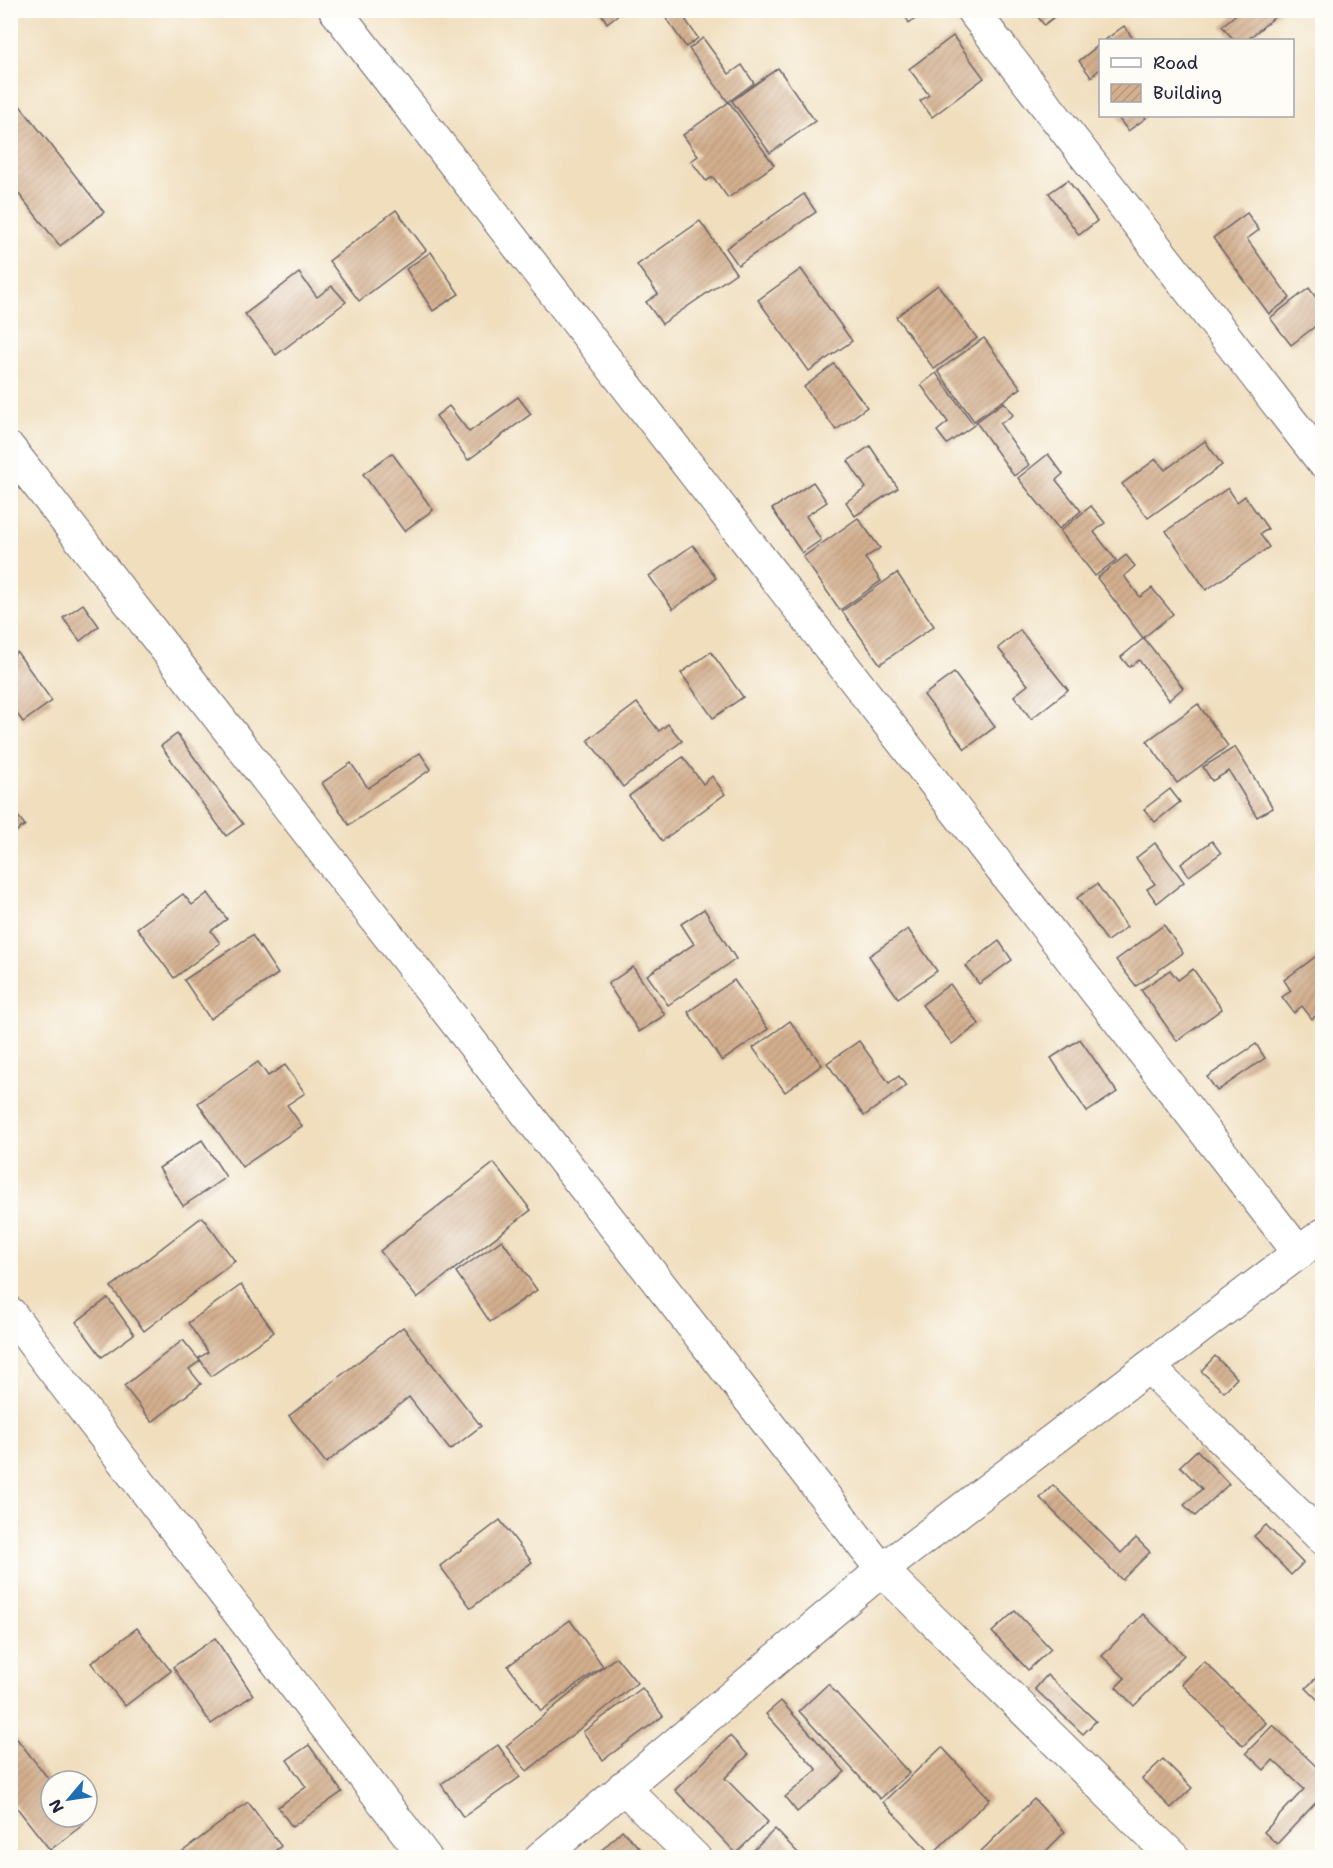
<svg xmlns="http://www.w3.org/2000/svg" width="1333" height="1868" font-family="'Shantell Sans',sans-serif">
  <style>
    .building { fill: url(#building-hatch) }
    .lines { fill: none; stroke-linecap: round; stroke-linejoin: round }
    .minor-casing { stroke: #6a6468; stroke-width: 34 }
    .minor { stroke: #fff; stroke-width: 32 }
  </style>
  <defs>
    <pattern id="building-hatch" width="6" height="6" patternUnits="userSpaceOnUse" patternTransform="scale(1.5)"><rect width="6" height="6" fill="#d3af8e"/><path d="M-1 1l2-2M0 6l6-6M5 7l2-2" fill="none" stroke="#b5967b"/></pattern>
  </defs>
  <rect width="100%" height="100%" fill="#fdfcf7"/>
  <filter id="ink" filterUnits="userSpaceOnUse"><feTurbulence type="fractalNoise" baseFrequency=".0167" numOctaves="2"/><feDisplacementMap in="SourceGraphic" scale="12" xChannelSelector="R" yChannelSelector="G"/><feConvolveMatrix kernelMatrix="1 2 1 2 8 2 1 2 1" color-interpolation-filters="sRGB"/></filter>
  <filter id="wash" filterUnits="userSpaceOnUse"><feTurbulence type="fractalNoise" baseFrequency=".008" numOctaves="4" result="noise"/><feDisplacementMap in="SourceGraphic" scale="24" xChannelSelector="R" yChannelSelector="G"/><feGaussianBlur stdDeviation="1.35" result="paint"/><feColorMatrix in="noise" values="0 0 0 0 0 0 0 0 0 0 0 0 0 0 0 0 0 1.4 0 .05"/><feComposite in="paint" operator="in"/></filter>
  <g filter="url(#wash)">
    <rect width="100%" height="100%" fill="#f0debd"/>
    <g id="blocks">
      <g class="building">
        <polygon points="599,10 624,10 607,23"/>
        <polygon points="660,10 679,10 698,38 686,47"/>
        <polygon points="902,10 929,10 909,23"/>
        <polygon points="1033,10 1063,10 1044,25"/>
        <polygon points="1241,10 1283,10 1247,40 1234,40 1222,26"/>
        <polygon points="1124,26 1134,40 1105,40"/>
        <polygon points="953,36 984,78 932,117 920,101 929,95 909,69"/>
        <polygon points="703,38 729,74 742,65 754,83 728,102 689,49"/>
        <polygon points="1100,44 1100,69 1091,77 1079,61"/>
        <polygon points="778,68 815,121 770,153 732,101"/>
        <polygon points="10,93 104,212 60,246 10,183"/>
        <polygon points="729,102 774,165 728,198 713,177 706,181 691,161 698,156 683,135"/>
        <polygon points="1117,116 1145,116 1146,118 1128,131"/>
        <polygon points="1068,180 1097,221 1079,235 1049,193"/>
        <polygon points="804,194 816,212 738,265 726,248"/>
        <polygon points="396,210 426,250 359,301 329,261"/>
        <polygon points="1247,213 1259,230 1247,239 1290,298 1269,314 1213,238"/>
        <polygon points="700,221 736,273 662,324 646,302 658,294 637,265"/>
        <polygon points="431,252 459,294 433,311 406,269"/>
        <polygon points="801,269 852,341 809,371 758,300"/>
        <polygon points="299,273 317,297 332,286 346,302 276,355 245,314"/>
        <polygon points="938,285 977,338 934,369 896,317"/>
        <polygon points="1309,288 1322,306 1322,321 1291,345 1270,318"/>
        <polygon points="984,338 1021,388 974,421 938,371"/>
        <polygon points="834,364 867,407 836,430 804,387"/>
        <polygon points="936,373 974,425 947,444 937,431 948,422 921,385"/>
        <polygon points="518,397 531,414 468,460 436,416 449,406 469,432"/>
        <polygon points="1004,402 1013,415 1000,424 1029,465 1014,476 976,422"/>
        <polygon points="1205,441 1222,465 1148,518 1122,484 1156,459 1165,470"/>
        <polygon points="870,446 898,488 855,516 846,502 866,488 848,461"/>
        <polygon points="392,453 433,510 404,531 363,474"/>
        <polygon points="1048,454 1063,474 1056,480 1081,511 1059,529 1018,478"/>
        <polygon points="813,482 827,502 806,516 821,540 802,553 772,509"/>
        <polygon points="1228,488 1237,502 1245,496 1268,529 1260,534 1269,547 1206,590 1166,531"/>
        <polygon points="1091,506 1105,523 1094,532 1116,560 1095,576 1060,531"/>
        <polygon points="858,518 880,548 865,558 881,581 840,610 803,557"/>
        <polygon points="693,545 716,578 673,609 649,576"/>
        <polygon points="1126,555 1135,566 1124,576 1140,597 1152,588 1173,614 1143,638 1097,578"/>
        <polygon points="897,573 934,626 880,664 842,611"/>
        <polygon points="83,604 99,626 80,641 63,618"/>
        <polygon points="1020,630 1068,690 1031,719 1014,696 1028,685 998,648"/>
        <polygon points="1144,638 1183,688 1169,700 1139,660 1129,667 1121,657"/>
        <polygon points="17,652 52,701 23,722 10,704 10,657"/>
        <polygon points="711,652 743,697 713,718 681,673"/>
        <polygon points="954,673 995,727 965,749 924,695"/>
        <polygon points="637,703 659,731 668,724 682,741 623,787 588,740"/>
        <polygon points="1198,704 1228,746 1177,783 1147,741"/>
        <polygon points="177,734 243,824 226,836 161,746"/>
        <polygon points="1235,747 1273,808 1257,817 1229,771 1212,781 1203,767"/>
        <polygon points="420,753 431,769 349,825 322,783 351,763 368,788"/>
        <polygon points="683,757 703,784 712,776 725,794 662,841 629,796"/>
        <polygon points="1170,789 1180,802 1155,822 1144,809"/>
        <polygon points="10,806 25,825 10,836"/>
        <polygon points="1212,841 1221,853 1189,876 1181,864"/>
        <polygon points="1155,843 1184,882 1157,903 1147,889 1155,884 1136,858"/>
        <polygon points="1097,884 1127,927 1107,941 1077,898"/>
        <polygon points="208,893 227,919 211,931 220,943 174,978 137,928 183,894 192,905"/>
        <polygon points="704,909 736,959 668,1005 647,975 694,944 681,924"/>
        <polygon points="1164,925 1183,953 1136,986 1116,960"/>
        <polygon points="908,929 937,971 898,998 869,956"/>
        <polygon points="252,935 278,974 210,1019 184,980"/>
        <polygon points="999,941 1012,960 979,984 966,966"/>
        <polygon points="1322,952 1322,1011 1312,1019 1302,1006 1294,1013 1282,997 1291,991 1284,980"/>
        <polygon points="633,967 665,1015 639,1032 608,984"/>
        <polygon points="1193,969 1222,1009 1177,1041 1141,990 1170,970 1178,980"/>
        <polygon points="734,980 768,1029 722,1061 688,1012"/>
        <polygon points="950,984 979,1024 952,1044 922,1005"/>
        <polygon points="790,1021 822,1065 785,1092 753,1048"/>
        <polygon points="1080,1039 1117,1092 1087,1112 1051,1058"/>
        <polygon points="859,1041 889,1083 899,1076 906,1086 864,1116 827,1063"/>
        <polygon points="1256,1044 1265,1058 1217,1091 1207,1077"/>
        <polygon points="258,1062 268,1076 285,1065 305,1093 287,1105 302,1126 242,1167 198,1103"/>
        <polygon points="202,1140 226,1177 183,1206 159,1168"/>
        <polygon points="494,1163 531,1210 417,1298 380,1251"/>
        <polygon points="202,1217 235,1261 144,1331 111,1287"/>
        <polygon points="502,1240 537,1290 490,1322 456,1272"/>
        <polygon points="241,1285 274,1332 211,1376 199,1358 208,1352 188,1323"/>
        <polygon points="108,1298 134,1334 102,1357 76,1322"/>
        <polygon points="403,1327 481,1426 450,1450 409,1397 326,1463 289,1416"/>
        <polygon points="183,1340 200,1361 189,1369 201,1384 152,1422 124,1386"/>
        <polygon points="1215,1356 1237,1378 1224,1392 1201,1371"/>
        <polygon points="1197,1450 1229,1484 1195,1516 1184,1505 1202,1489 1180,1466"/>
        <polygon points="1053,1485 1121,1553 1136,1538 1150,1552 1122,1580 1040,1498"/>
        <polygon points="500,1520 532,1562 471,1608 440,1566"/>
        <polygon points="1266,1525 1303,1563 1291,1575 1254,1536"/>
        <polygon points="1015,1611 1051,1649 1028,1670 992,1632"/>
        <polygon points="1143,1614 1184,1655 1134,1706 1116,1687 1125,1678 1102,1656"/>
        <polygon points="570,1620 603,1666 541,1711 508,1666"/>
        <polygon points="137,1628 171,1671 125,1706 91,1663"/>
        <polygon points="215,1638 253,1695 211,1724 173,1667"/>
        <polygon points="616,1657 637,1683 527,1771 506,1746"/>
        <polygon points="1204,1661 1266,1723 1243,1746 1182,1684"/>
        <polygon points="1322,1672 1322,1704 1306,1688"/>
        <polygon points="1047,1675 1096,1721 1083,1734 1035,1689"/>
        <polygon points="828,1684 909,1773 880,1799 799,1711"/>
        <polygon points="642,1688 663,1716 603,1760 583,1732"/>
        <polygon points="781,1701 845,1772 797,1812 785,1797 817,1770 766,1714"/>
        <polygon points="1273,1725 1322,1772 1322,1796 1277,1844 1264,1832 1304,1789 1273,1760 1264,1770 1246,1753"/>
        <polygon points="10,1730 51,1782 51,1817 78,1817 84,1824 50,1850 10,1799"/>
        <polygon points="730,1736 748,1755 725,1778 768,1822 736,1853 675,1790"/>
        <polygon points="309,1745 342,1792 292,1827 278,1807 306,1787 287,1760"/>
        <polygon points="498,1745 520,1777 463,1817 441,1784"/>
        <polygon points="942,1747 990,1799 932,1854 883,1802"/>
        <polygon points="1163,1759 1192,1788 1171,1808 1142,1779"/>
        <polygon points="1034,1799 1065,1832 1039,1858 974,1858"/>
        <polygon points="248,1802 281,1846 266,1858 174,1858"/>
        <polygon points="775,1829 803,1858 746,1858"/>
        <polygon points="622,1830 649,1858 594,1858"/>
      </g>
    </g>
  </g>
  <g filter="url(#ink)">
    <use href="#blocks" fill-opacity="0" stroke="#6a6468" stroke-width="1.5"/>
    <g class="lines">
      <defs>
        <g id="minor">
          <polyline points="335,10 1299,1253"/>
          <polyline points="972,10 1322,461"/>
          <polyline points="10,449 882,1570 1174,1858"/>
          <polyline points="10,1313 426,1858"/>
          <polyline points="1149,1367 1322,1538"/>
          <polyline points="623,1787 695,1858"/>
          <polyline points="540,1858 882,1570 1322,1235"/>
        </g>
      </defs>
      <use href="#minor" class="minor-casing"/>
      <use href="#minor" class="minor"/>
    </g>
  </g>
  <rect width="1333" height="1868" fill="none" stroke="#fdfcf7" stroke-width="36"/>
  <rect x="1099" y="39" width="195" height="78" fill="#fdfcf7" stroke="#a5a5ac" stroke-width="1.5"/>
  <rect x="1111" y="58" width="30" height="9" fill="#ffffff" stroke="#a5a5ac" stroke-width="1.5"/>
  <text x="1153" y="69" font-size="18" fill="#22223b">Road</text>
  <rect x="1111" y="84" width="30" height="18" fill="url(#building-hatch)" stroke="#a5a5ac" stroke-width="1.5"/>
  <text x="1153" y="99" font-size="18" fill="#22223b">Building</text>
  <g transform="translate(69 1799) rotate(241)"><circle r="28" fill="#fdfcf7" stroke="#a5a5ac" stroke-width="1.5"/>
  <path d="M0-4.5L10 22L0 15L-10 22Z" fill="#1f6fb2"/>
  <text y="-9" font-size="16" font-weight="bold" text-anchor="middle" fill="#22223b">N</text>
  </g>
</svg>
